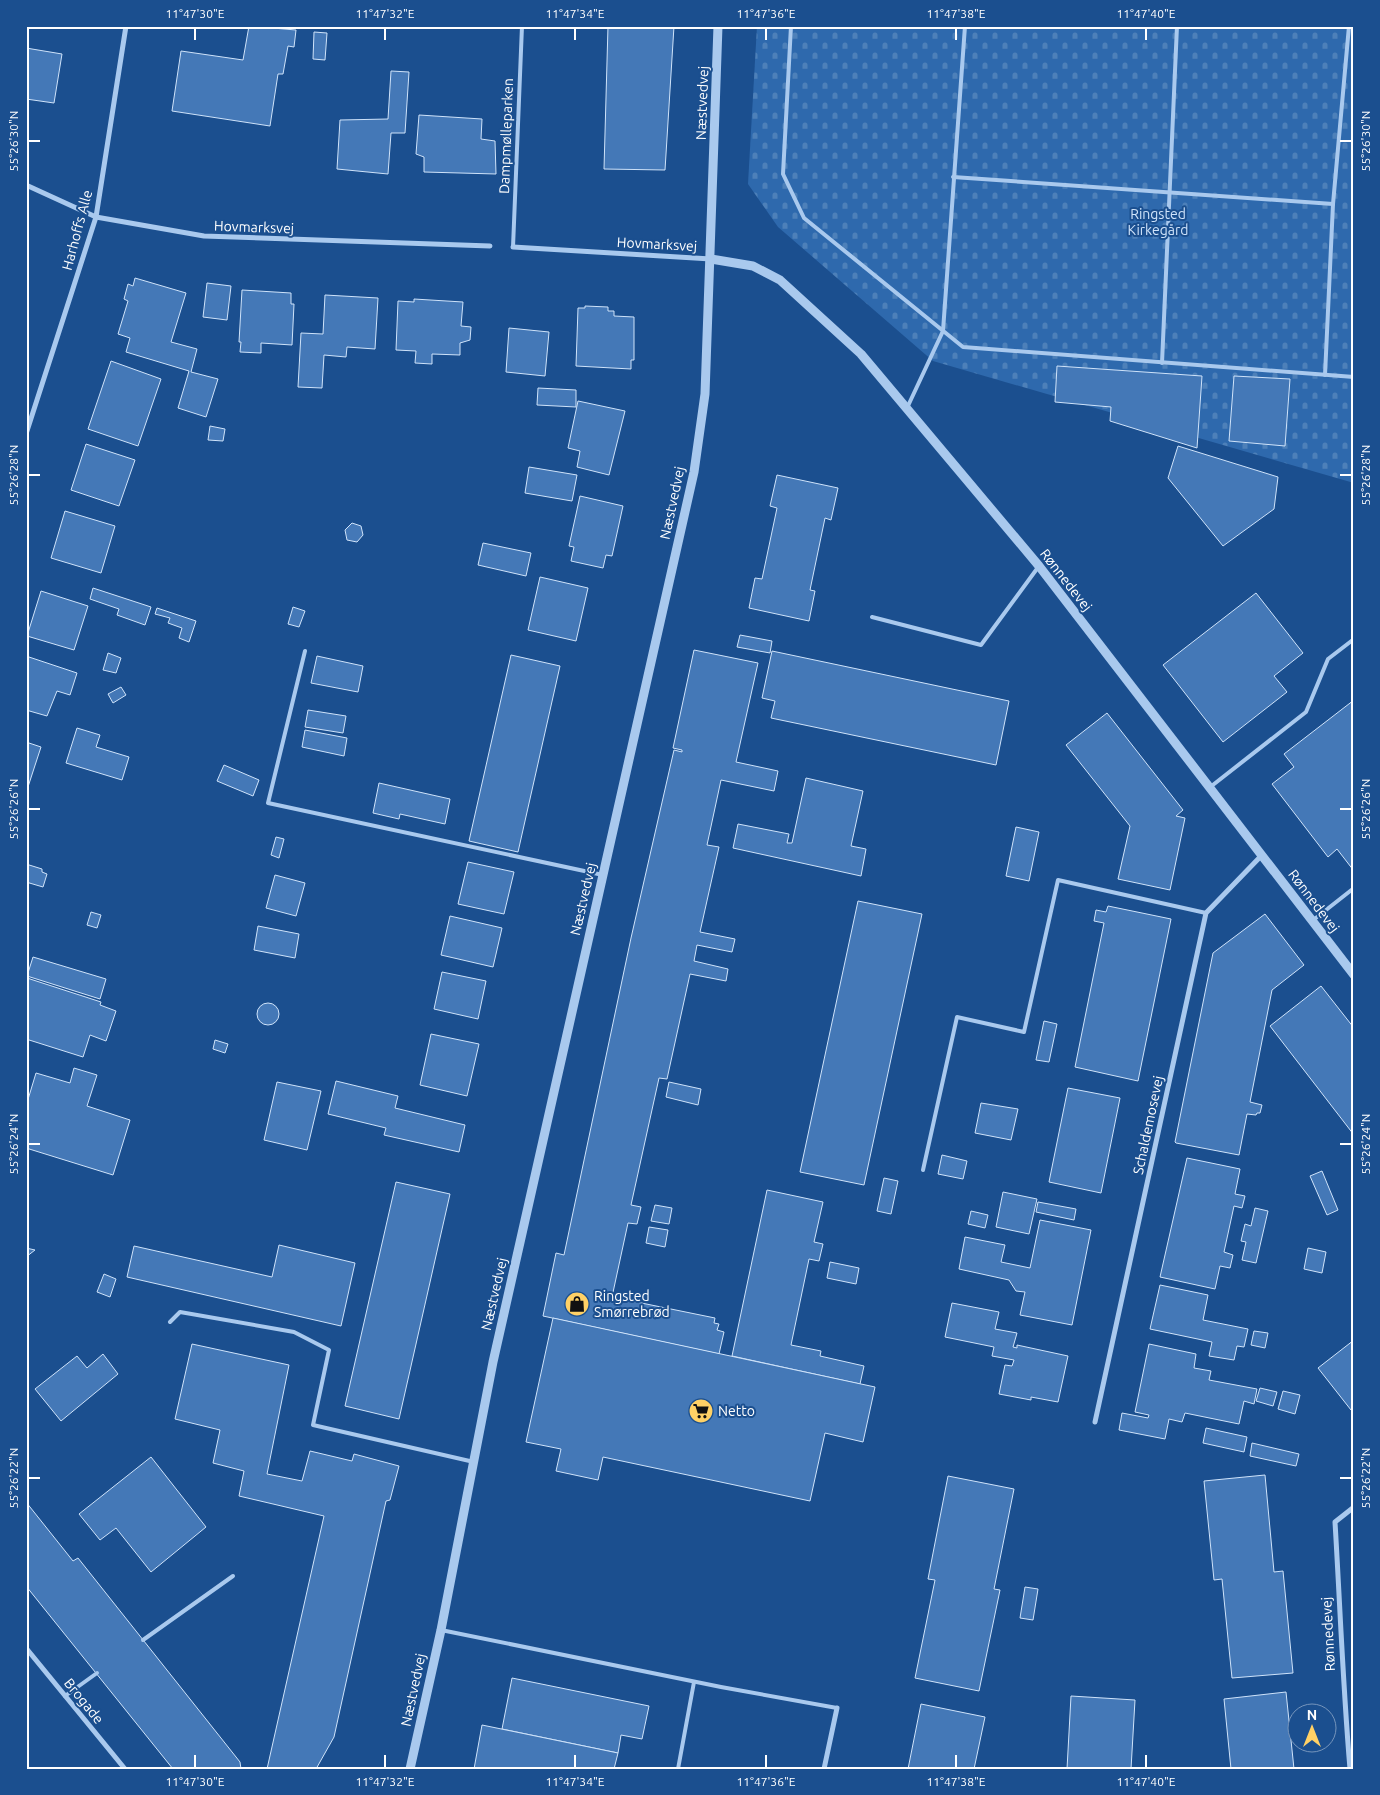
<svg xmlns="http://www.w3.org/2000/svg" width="1380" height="1795" font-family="Ubuntu,sans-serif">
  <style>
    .cemetery { fill: url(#cemetery-stones) }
    .building { fill: #4478b7; stroke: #cfe3fa }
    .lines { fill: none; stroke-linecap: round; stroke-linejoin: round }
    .service { stroke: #a9c9ee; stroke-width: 4 }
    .minor { stroke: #a9c9ee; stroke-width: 5 }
    .tertiary { stroke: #a9c9ee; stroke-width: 9 }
    .ticks { fill: none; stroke: #fff; stroke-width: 2 }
    .labels { text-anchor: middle; stroke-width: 4; stroke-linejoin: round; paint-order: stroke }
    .street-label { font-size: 14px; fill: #fff; stroke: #1b4f8f }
    .park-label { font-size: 14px; fill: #cfe3fa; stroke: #1b4f8f }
    .poi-label { font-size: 14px; fill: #fff; stroke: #1b4f8f; text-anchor: start }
    .neatline { fill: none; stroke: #fff; stroke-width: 2 }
    .ticks-label { font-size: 12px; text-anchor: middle; fill: #fff }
  </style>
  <defs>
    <pattern id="cemetery-stones" width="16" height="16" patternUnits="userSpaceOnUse" patternTransform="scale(1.25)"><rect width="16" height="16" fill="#2e69ad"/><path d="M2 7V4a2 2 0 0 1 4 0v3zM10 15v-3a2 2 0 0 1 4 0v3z" fill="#4d80b9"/></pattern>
  </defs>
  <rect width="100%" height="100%" fill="#1b4f8f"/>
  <polygon class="cemetery" points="757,26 1354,26 1354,483 933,361 778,227 748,184"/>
  <g class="building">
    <polygon points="249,26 296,30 294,47 288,46 283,74 278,74 270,126 172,111 181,51 243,60"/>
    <polygon points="608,26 674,26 665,170 604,169"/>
    <polygon points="314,32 327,33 325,60 313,59"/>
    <polygon points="26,48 62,54 54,103 26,99"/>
    <polygon points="391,71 409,72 405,133 391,133 388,174 337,169 340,120 388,119"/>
    <polygon points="419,115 482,119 481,139 495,141 496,174 424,172 424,157 416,154"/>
    <polygon points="135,278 186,293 171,342 197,349 191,372 218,379 206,417 178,408 189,371 126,352 130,338 118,334 128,301 124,299 128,284 133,286"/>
    <polygon points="207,283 231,286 227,320 203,317"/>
    <polygon points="242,290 291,293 291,304 294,304 292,345 261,343 261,353 240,352 241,342 239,342"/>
    <polygon points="325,295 378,298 375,349 347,347 346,357 324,355 322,388 298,387 301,333 323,334"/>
    <polygon points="414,299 463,302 461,326 471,327 470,340 460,343 460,355 432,354 432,364 415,363 416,351 396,350 398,301 414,302"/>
    <polygon points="585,306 608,307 608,311 614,311 614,316 634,317 634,360 631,360 631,369 576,366 578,308 585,308"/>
    <polygon points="509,328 549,332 545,376 506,372"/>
    <polygon points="111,361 161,379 138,446 88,429"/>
    <polygon points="1057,366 1202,376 1197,448 1110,421 1111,407 1055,402"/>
    <polygon points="1234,376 1290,379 1285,446 1229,441"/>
    <polygon points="538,388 576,390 576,407 537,405"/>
    <polygon points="578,401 625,411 609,475 577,467 580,451 568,448"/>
    <polygon points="210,426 225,429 223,441 208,440"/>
    <polygon points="86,444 135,460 119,506 71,490"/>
    <polygon points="1178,446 1278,477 1274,509 1223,546 1168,478"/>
    <polygon points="529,467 577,475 572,501 525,493"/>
    <polygon points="777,475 838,488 831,520 825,518 810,590 815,591 809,621 749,608 755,578 762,579 777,508 770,506"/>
    <polygon points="580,496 623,506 612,556 606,555 603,568 571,561 574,547 569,546"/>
    <polygon points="65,511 115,526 101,573 51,558"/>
    <polygon points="352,523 361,526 363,535 357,542 347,540 345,530"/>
    <polygon points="483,543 531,553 526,576 478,565"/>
    <polygon points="540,577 588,588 576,641 528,630"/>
    <polygon points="93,588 151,607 145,625 117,615 119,609 90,599"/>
    <polygon points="41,591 88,606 74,650 27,636"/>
    <polygon points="1256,593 1303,653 1274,676 1287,692 1223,742 1163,665"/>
    <polygon points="293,607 305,611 299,627 288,624"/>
    <polygon points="157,608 196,621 189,642 179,638 182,628 168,623 170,618 155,614"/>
    <polygon points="740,635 772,641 770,653 737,647"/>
    <polygon points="694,650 758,663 736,762 778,771 774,791 721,780 707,845 719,847 700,932 735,939 732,952 697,945 694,961 728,969 726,981 690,974 667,1079 659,1078 631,1205 641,1207 637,1224 628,1223 612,1297 715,1318 714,1323 719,1324 717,1330 724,1332 719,1354 543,1316 556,1253 564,1255 631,938 674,750 682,752 682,750 673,748"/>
    <polygon points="772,651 1009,701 996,765 771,718 775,701 762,698"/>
    <polygon points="108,653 121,658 116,673 103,670"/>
    <polygon points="511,655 560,666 518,852 469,841"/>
    <polygon points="26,656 77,673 70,695 57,691 47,716 26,710"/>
    <polygon points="317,656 363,666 358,692 311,683"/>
    <polygon points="121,687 126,695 113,703 108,694"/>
    <polygon points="1354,700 1354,871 1337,849 1328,857 1272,784 1294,767 1284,754"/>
    <polygon points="308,710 346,716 343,733 305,727"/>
    <polygon points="1107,713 1183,810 1176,816 1185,818 1170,890 1118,879 1130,826 1066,745"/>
    <polygon points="77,728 100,735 96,747 129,757 122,780 66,763"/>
    <polygon points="305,730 347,738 344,756 302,747"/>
    <polygon points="26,742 41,747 26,793"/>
    <polygon points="224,765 259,780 253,796 217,781"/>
    <polygon points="806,778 863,791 851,846 866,849 861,876 733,848 738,824 789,834 787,843 792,843"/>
    <polygon points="379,783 450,799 445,824 400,814 399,819 373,813"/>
    <polygon points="1016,827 1039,832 1029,881 1006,876"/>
    <polygon points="276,837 284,839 279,858 271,855"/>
    <polygon points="468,862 514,872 504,914 458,904"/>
    <polygon points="26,864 42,869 42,872 47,874 43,887 26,882"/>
    <polygon points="275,875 305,883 296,916 266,908"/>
    <polygon points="858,901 922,914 864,1185 800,1172"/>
    <polygon points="1108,906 1171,919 1138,1081 1075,1067 1104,923 1094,921 1096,910 1106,912"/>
    <polygon points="91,912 101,915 97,928 87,925"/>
    <polygon points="1265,914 1304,965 1272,990 1250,1102 1262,1105 1260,1113 1257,1113 1256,1115 1247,1114 1239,1155 1176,1143 1175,1142 1213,953"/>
    <polygon points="450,916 502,928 493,967 441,955"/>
    <polygon points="258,926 299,934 295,958 254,950"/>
    <polygon points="33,957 106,979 100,999 27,976"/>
    <polygon points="442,972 486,981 478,1019 434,1009"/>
    <polygon points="27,978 101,1002 100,1005 116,1011 106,1041 90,1035 83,1057 26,1039"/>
    <polygon points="1321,986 1354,1028 1354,1135 1270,1026"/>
    <circle cx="268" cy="1014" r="11"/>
    <polygon points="1044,1021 1057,1024 1049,1062 1036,1060"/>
    <polygon points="431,1034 479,1044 467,1096 420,1085"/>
    <polygon points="215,1040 228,1044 225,1053 213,1049"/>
    <polygon points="74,1068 97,1075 87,1106 130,1120 113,1175 26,1148 26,1106 36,1073 70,1083"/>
    <polygon points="336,1081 398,1096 395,1108 465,1125 459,1152 384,1135 386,1128 328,1114"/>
    <polygon points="277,1082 321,1091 307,1150 264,1140"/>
    <polygon points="669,1082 701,1089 698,1105 666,1097"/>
    <polygon points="1068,1088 1120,1098 1101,1193 1049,1182"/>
    <polygon points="981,1103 1018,1109 1011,1140 975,1133"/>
    <polygon points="942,1155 967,1161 963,1179 938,1174"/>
    <polygon points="1187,1158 1240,1169 1235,1194 1245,1196 1242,1208 1234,1206 1224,1252 1233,1255 1230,1268 1220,1266 1215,1289 1160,1277"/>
    <polygon points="1322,1171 1338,1210 1327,1215 1310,1176"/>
    <polygon points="884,1178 898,1181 891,1214 877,1211"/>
    <polygon points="396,1182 450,1194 399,1419 345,1406"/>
    <polygon points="767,1190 823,1202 814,1242 823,1244 819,1261 809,1259 791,1345 821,1351 820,1356 864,1366 860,1384 732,1356"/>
    <polygon points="1003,1192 1037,1199 1029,1234 996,1227"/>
    <polygon points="1038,1202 1076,1209 1074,1220 1036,1212"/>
    <polygon points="655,1205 672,1208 669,1224 651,1221"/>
    <polygon points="1255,1208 1268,1211 1256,1263 1242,1260 1246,1242 1241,1241 1245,1224 1251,1226"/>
    <polygon points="971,1211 988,1215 985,1228 968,1224"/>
    <polygon points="1040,1220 1091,1230 1072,1325 1020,1315 1025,1292 1016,1291 1009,1280 959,1269 965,1237 1005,1245 1001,1262 1030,1268"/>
    <polygon points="649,1227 668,1230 665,1247 646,1243"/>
    <polygon points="279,1245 355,1263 341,1326 127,1277 134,1246 272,1277"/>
    <polygon points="26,1248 35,1250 26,1257"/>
    <polygon points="1308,1248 1326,1252 1322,1273 1304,1269"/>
    <polygon points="830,1262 859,1268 856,1284 827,1278"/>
    <polygon points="104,1274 116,1279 110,1297 97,1292"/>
    <polygon points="1160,1285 1208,1295 1203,1320 1248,1329 1244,1347 1237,1346 1234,1360 1209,1356 1212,1342 1150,1329"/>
    <polygon points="952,1303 999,1312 995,1329 1017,1333 1013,1347 1017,1348 1017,1345 1068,1356 1058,1402 1031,1397 1031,1400 999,1394 1005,1365 1012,1366 1014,1360 992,1356 994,1347 945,1337"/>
    <polygon points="553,1318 875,1387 863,1442 825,1433 810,1501 603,1457 598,1480 556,1471 561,1449 526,1442"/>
    <polygon points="1254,1331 1268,1333 1265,1348 1251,1345"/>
    <polygon points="1354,1340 1354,1409 1351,1410 1318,1368"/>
    <polygon points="192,1344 289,1365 267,1474 302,1481 310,1451 352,1461 354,1454 399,1466 390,1500 386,1501 334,1737 316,1769 267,1769 324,1516 239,1496 244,1471 213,1463 220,1430 175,1419"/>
    <polygon points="1149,1344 1196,1354 1194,1368 1211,1371 1209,1380 1257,1389 1254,1404 1244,1401 1239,1424 1185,1413 1182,1422 1169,1419 1165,1439 1119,1430 1122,1413 1148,1418 1149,1415 1135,1412"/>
    <polygon points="103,1354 118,1374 61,1421 35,1389 77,1356 87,1368"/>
    <polygon points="1260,1388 1277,1392 1273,1406 1256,1401"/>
    <polygon points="1283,1391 1300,1395 1295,1414 1278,1409"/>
    <polygon points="1206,1428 1247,1437 1244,1452 1203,1443"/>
    <polygon points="1252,1443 1299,1454 1296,1466 1250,1456"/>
    <polygon points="151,1457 206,1527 151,1572 116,1528 100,1540 79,1514"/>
    <polygon points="1265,1475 1274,1572 1283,1571 1293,1673 1232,1678 1222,1579 1214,1580 1204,1481"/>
    <polygon points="948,1476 1014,1489 994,1589 1000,1590 979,1691 915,1678 935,1580 928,1579"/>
    <polygon points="26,1502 73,1561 78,1558 240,1762 241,1769 173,1769 26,1586"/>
    <polygon points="1025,1587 1038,1589 1033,1620 1020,1618"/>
    <polygon points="512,1678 649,1706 642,1739 621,1735 618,1753 502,1729"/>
    <polygon points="1286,1692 1294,1769 1231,1769 1224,1699"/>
    <polygon points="1071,1696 1135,1700 1131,1769 1067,1769"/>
    <polygon points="921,1704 985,1717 974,1769 908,1769"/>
    <polygon points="482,1725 618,1753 614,1769 474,1769"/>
  </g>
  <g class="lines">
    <g class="service">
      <polyline points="791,26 783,174 804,218 963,347 1354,377"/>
      <polyline points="953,177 1333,204"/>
      <polyline points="513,247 522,26"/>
      <polyline points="1162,363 1177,26"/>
      <polyline points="1325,375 1333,204 1349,26"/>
      <polyline points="907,408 943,331 965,26"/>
      <polyline points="872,617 981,645 1039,566"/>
      <polyline points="305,651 268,803 603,875"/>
      <polyline points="1209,788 1306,712 1328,659 1354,639"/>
      <polyline points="1312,921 1354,888"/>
      <polyline points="923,1170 957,1017 1024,1032 1058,880 1206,913"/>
      <polyline points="170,1322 180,1312 294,1332 329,1350 313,1425 474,1462"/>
      <polyline points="441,1630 721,1687 837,1708"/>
      <polyline points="143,1640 233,1576"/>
      <polyline points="65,1696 97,1673"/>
      <polyline points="678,1769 694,1682"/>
    </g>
    <g class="minor">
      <polyline points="26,185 96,217 204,236 490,246"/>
      <polyline points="513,247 711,259"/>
      <polyline points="26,434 96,217 126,26"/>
      <polyline points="1095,1422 1206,913 1262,855"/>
      <polyline points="26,1648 125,1769"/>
      <polyline points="824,1769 837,1708"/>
      <path d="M 1350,1769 C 1343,1687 1340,1605 1335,1522 L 1354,1507"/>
    </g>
    <g class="tertiary">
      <polyline points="711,259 753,266 780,280 861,354 1039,566 1354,975"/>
      <polyline points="410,1769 441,1630 493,1362 694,472 705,394 718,26"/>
    </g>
  </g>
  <path class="ticks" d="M 195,28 L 195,40M 385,28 L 385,40M 575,28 L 575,40M 766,28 L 766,40M 956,28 L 956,40M 1146,28 L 1146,40M 28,141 L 40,141M 1340,141 L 1352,141M 28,475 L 40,475M 1340,475 L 1352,475M 28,809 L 40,809M 1340,809 L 1352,809M 28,1144 L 40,1144M 1340,1144 L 1352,1144M 28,1478 L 40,1478M 1340,1478 L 1352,1478M 195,1755 L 195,1768M 385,1755 L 385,1768M 575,1755 L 575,1768M 766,1755 L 766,1768M 956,1755 L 956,1768M 1146,1755 L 1146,1768"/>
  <defs>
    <symbol id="shop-disc" viewBox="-11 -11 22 22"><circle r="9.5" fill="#ffd166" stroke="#1b4f8f"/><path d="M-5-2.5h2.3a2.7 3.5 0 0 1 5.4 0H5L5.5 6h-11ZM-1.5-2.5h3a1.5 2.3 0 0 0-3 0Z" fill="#111"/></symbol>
    <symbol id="supermarket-disc" viewBox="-11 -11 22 22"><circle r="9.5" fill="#ffd166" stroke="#1b4f8f"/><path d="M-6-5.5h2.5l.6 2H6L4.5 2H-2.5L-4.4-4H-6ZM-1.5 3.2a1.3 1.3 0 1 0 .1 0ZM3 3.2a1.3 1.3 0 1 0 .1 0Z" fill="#111"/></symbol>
  </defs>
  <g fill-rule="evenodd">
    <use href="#shop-disc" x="563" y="1290" width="28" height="28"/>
    <use href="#supermarket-disc" x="687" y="1397" width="28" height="28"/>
  </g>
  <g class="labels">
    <g class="street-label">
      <text transform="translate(702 103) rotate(-88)" y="5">Næstvedvej</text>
      <text transform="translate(506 136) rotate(-88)" y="5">Dampmølleparken</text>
      <text transform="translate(254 227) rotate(2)" y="5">Hovmarksvej</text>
      <text transform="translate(77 230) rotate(-75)" y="5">Harhoffs Alle</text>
      <text transform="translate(657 244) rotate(3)" y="5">Hovmarksvej</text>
      <text transform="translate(672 503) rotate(-78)" y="5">Næstvedvej</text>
      <text transform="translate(1066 580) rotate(52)" y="5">Rønnedevej</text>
      <text transform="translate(583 899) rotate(-77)" y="5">Næstvedvej</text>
      <text transform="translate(1314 901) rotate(53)" y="5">Rønnedevej</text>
      <text transform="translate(1148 1125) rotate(-78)" y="5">Schaldemosevej</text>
      <text transform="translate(494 1294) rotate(-77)" y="5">Næstvedvej</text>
      <text transform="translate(1328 1634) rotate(-93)" y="5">Rønnedevej</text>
      <text transform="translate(413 1690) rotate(-78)" y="5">Næstvedvej</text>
      <text transform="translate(84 1701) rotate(51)" y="5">Brogade</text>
    </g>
    <g class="park-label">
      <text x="1158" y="219">Ringsted<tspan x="1158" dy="16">Kirkegård</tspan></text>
    </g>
    <g class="poi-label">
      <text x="594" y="1301">Ringsted<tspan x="594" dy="16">Smørrebrød</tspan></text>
      <text x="718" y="1416">Netto</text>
    </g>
  </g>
  <rect width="1380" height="1795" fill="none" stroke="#1b4f8f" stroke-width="55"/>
  <g transform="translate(1312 1728)"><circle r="24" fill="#1b4f8f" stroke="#7695bc"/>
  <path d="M0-4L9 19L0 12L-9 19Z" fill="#ffd166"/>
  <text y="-8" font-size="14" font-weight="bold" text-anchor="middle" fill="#ffffff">N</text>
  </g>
  <rect x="28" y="28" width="1324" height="1740" class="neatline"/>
  <g class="ticks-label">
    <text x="195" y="18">11°47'30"E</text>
    <text x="385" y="18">11°47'32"E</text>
    <text x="575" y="18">11°47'34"E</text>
    <text x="766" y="18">11°47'36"E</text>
    <text x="956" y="18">11°47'38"E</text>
    <text x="1146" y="18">11°47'40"E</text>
    <text transform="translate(14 141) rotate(-90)" y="4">55°26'30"N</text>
    <text transform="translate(1366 141) rotate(-90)" y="4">55°26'30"N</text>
    <text transform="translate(14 475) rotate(-90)" y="4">55°26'28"N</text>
    <text transform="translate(1366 475) rotate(-90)" y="4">55°26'28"N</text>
    <text transform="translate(14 809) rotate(-90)" y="4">55°26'26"N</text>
    <text transform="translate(1366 809) rotate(-90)" y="4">55°26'26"N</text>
    <text transform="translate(14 1144) rotate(-90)" y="4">55°26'24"N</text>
    <text transform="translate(1366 1144) rotate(-90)" y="4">55°26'24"N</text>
    <text transform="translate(14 1478) rotate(-90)" y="4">55°26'22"N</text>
    <text transform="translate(1366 1478) rotate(-90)" y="4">55°26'22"N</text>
    <text x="195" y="1786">11°47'30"E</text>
    <text x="385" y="1786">11°47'32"E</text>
    <text x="575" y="1786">11°47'34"E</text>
    <text x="766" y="1786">11°47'36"E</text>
    <text x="956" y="1786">11°47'38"E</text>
    <text x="1146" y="1786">11°47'40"E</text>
  </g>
</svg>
